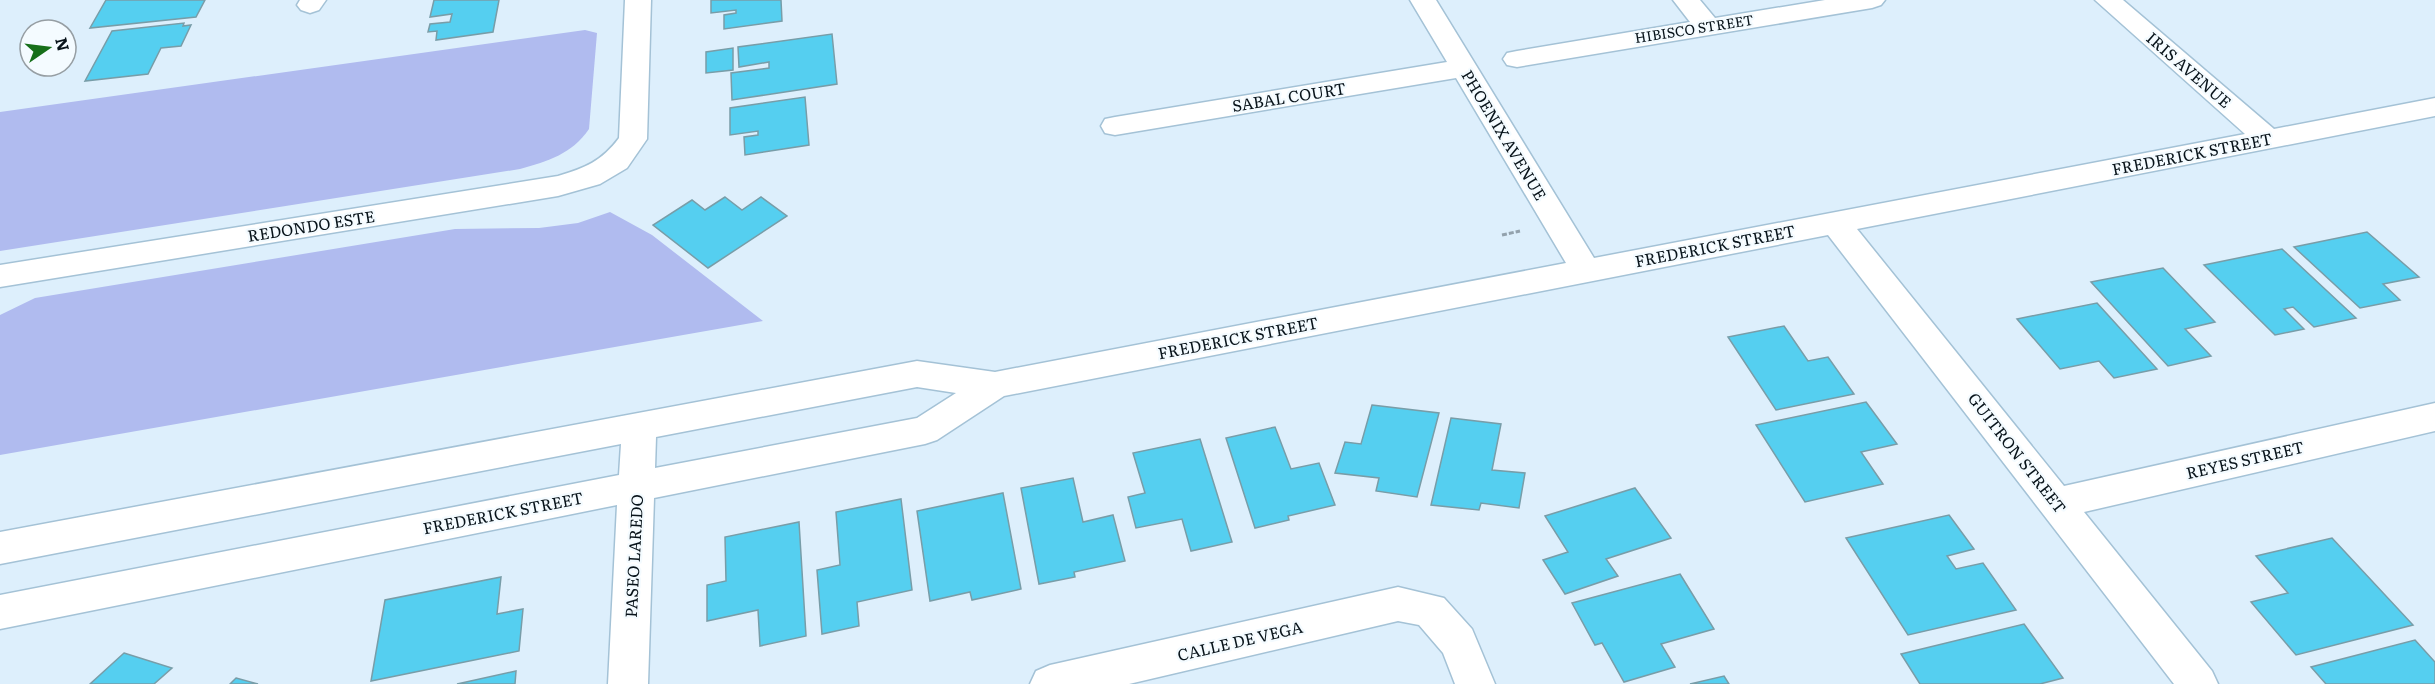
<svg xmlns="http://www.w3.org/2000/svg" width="2435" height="684" font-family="Literata,serif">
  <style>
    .green { fill: #b0bbef }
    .building { fill: #55cff0; stroke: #789da8; stroke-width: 1.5 }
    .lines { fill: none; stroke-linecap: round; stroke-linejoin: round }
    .street-casing { stroke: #a4c2d6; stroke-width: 3 }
    .path { stroke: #93a2ad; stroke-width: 3; stroke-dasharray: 5 2; stroke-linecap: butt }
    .street { fill: #fff; fill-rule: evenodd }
    .labels { text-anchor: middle; stroke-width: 4.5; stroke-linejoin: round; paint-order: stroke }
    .far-street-label { font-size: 14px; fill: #08131a; stroke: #f4fbff }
    .street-label { font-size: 16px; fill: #08131a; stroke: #f4fbff }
  </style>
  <rect width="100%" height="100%" fill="#ddeffc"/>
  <g class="green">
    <path d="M 585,30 L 597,33 L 589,129 C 572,154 548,161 520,169 L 0,251 L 0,112 Z"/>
    <polygon points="610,212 652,235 763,321 0,455 0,315 35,298 455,229 539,228 578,223"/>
  </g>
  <g class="building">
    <polygon points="106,0 205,0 196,17 90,28"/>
    <polygon points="434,0 499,0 493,32 436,40 437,31 428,32 430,24 450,22 452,14 430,17"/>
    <polygon points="711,0 781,0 782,21 724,29 724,15 736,13 736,10 711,13"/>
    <polygon points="184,23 183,26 191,25 181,46 161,48 148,74 85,81 112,31"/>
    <polygon points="832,34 837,84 732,100 731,73 769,68 769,62 739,67 738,47"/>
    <polygon points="733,48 733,70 706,73 706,52"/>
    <polygon points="805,97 809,145 745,155 744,137 758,135 758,131 730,135 730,108"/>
    <polygon points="725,197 742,210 761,197 787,216 708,268 653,225 692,200 705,210"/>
    <polygon points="2367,232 2419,277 2383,284 2400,300 2360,308 2294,247"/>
    <polygon points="2282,249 2356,318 2314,327 2293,307 2284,309 2304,329 2275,335 2204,265"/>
    <polygon points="2163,268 2215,322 2185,329 2211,356 2168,366 2091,282"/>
    <polygon points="2097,303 2157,369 2114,378 2099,361 2060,369 2017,319"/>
    <polygon points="1784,326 1808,361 1828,357 1854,394 1776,410 1728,337"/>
    <polygon points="1866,402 1897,444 1861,452 1883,484 1805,502 1756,425"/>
    <polygon points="1372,405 1439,413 1417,497 1376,491 1379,478 1335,473 1345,442 1361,444"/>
    <polygon points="1451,418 1501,424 1492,470 1525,473 1519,508 1481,503 1479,510 1431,505"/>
    <polygon points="1275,427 1291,469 1319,463 1335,505 1288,516 1289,520 1255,528 1226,438"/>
    <polygon points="1200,439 1232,542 1191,551 1182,519 1136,528 1128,497 1145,493 1133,453"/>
    <polygon points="1073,478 1083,522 1113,515 1125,561 1074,572 1075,577 1039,584 1021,488"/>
    <polygon points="1635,488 1671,538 1606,559 1618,576 1565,594 1543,560 1568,552 1545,516"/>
    <polygon points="1003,493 1021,589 972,600 970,592 930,601 917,511"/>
    <polygon points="901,499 912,590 857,602 859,626 822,634 817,570 840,565 836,512"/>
    <polygon points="1949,515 1974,549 1947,556 1956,569 1983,563 2016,610 1908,635 1846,538"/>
    <polygon points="799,522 806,636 760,646 758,610 707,621 707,585 726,581 725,537"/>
    <polygon points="2332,538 2413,625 2296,655 2251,602 2288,593 2256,556"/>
    <polygon points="1680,574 1714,629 1661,644 1675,667 1624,682 1602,643 1595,645 1572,603"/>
    <polygon points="501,577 497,614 523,609 519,651 371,681 385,600"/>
    <polygon points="2024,624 2063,678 2040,684 1920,684 1901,654"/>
    <polygon points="2415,640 2435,662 2435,684 2326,684 2311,667"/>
    <polygon points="124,653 172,668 154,684 90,684"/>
    <polygon points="516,671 515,684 457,684"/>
    <polygon points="1724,676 1729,684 1690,684"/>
    <polygon points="236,678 258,684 230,684"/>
  </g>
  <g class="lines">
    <defs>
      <g id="street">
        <polygon points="300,0 326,0 319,10 310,13 301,10 297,5"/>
        <path d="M 625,0 L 651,0 L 647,139 L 627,168 L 600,184 L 558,196 L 0,287 L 0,265 L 558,176 C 585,168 602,161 619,138 Z"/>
        <path d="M 1410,0 L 1436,0 L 1594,258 L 2245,134 L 2095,0 L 2123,0 L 2274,129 L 2435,98 L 2435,116 L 1857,229 L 2064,486 L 2435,403 L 2435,431 L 2084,512 L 2212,671 L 2218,684 L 2174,684 L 1828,235 L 1004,396 L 937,440 L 925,444 L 654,498 L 648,684 L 608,684 L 617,505 L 0,629 L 0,595 L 619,475 L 621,444 L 0,564 L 0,532 L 917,361 L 995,372 L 1566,263 L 1456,78 L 1115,135 L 1105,133 L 1101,126 L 1105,119 L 1115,117 L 1447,62 ZM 917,387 L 956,393 L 917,418 L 655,468 L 656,437 Z"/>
        <polygon points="1673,0 1700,0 1715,18 1825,0 1885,0 1881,5 1872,8 1517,67 1507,65 1503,59 1507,53 1517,51 1690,22"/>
        <polygon points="1398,587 1444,598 1472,629 1495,684 1455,684 1443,653 1419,625 1398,621 1129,684 1030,684 1036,671 1050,665"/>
      </g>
    </defs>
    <use href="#street" class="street-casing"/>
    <polyline class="path" points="1502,235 1520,231"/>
    <use href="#street" class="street"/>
  </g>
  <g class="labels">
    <g class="far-street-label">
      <text transform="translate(1694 29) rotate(-9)" y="5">HIBISCO STREET</text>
    </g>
    <g class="street-label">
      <text transform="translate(2189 70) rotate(41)" y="6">IRIS AVENUE</text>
      <text transform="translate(1289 97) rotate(-9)" y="6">SABAL COURT</text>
      <text transform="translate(1504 135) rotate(59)" y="6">PHOENIX AVENUE</text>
      <text transform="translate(2192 154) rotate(-11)" y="6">FREDERICK STREET</text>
      <text transform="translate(311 226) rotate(-9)" y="6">REDONDO ESTE</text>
      <text transform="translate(1715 246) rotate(-11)" y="6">FREDERICK STREET</text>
      <text transform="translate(1238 338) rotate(-11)" y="6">FREDERICK STREET</text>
      <text transform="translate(2017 453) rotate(52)" y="6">GUITRON STREET</text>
      <text transform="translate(2245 460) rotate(-13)" y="6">REYES STREET</text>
      <text transform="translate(503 513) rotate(-11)" y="6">FREDERICK STREET</text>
      <text transform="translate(634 556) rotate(-87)" y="6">PASEO LAREDO</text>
      <text transform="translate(1240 641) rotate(-13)" y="6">CALLE DE VEGA</text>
    </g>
  </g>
  <g transform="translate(48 48) rotate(76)"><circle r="28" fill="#f4fbff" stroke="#969ea3" stroke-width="1.5"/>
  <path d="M0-4.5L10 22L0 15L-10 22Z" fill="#166f1a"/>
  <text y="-9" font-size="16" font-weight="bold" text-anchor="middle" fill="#08131a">N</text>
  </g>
</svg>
